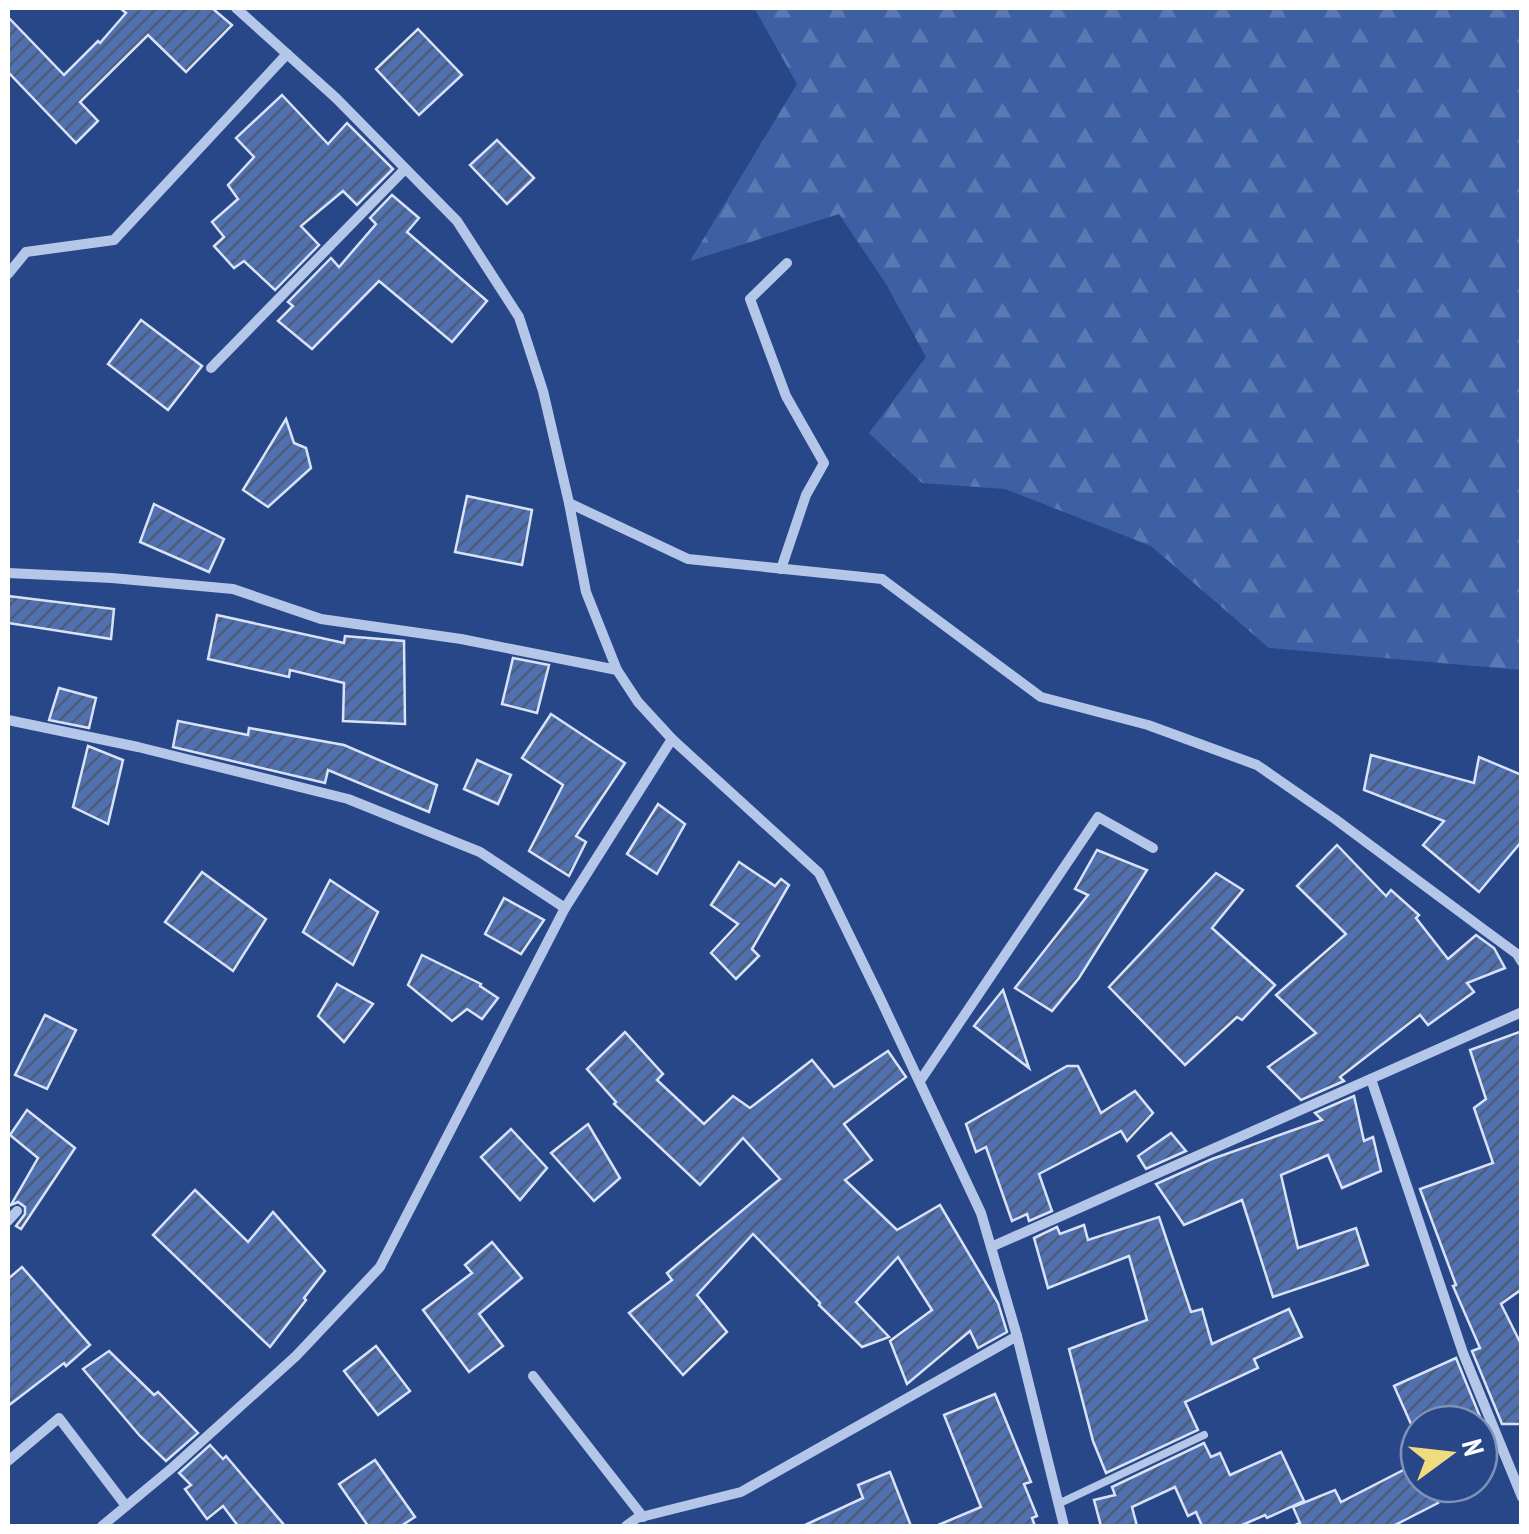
<svg xmlns="http://www.w3.org/2000/svg" width="1529" height="1534" font-family="'PT Sans Narrow',sans-serif">
  <style>
    .forest { fill: url(#forest-firs) }
    .building { fill: url(#building-hatch); stroke: #d9e3f7; stroke-width: 2.5 }
    .lines { fill: none; stroke-linecap: round; stroke-linejoin: round }
    .service { stroke: #b5c7e9; stroke-width: 8 }
    .minor { stroke: #b5c7e9; stroke-width: 10 }
  </style>
  <defs>
    <pattern id="forest-firs" width="22" height="20" patternUnits="userSpaceOnUse" patternTransform="scale(2.5)"><rect width="22" height="20" fill="#3d60a5"/><path d="M5 1l3.5 6h-7zM16 11l3.5 6h-7z" fill="#5a78b2"/></pattern>
    <pattern id="building-hatch" width="6" height="6" patternUnits="userSpaceOnUse" patternTransform="scale(2.5)"><rect width="6" height="6" fill="#5170b0"/><path d="M-1 1l2-2M0 6l6-6M5 7l2-2" fill="none" stroke="#4e5c79"/></pattern>
  </defs>
  <rect width="100%" height="100%" fill="#284789"/>
  <polygon class="forest" points="748,8 1521,8 1521,670 1269,648 1151,546 1005,489 922,483 869,433 926,357 886,284 839,214 690,261 797,84 756,11"/>
  <g class="building">
    <polygon points="120,8 212,8 232,25 186,72 148,35 80,102 98,121 76,143 8,72 8,17 64,75 98,41 100,43 126,13"/>
    <polygon points="418,29 462,75 419,115 376,69"/>
    <polygon points="282,95 328,144 347,123 393,169 357,205 343,191 301,226 319,245 275,290 244,261 234,268 214,246 224,237 212,222 238,199 228,185 254,157 236,138"/>
    <polygon points="497,140 534,178 507,204 470,165"/>
    <polygon points="392,195 419,218 407,232 487,301 452,342 379,281 312,349 278,321 293,306 288,302 331,258 339,267 376,224 370,218"/>
    <polygon points="141,320 202,366 168,410 108,364"/>
    <polygon points="286,419 294,443 306,448 311,468 268,507 243,490"/>
    <polygon points="467,496 532,510 522,565 455,552"/>
    <polygon points="154,504 224,539 209,572 140,542"/>
    <polygon points="8,596 114,609 111,639 8,623"/>
    <polygon points="217,615 344,643 345,636 404,641 405,724 343,721 344,683 290,670 289,677 208,659"/>
    <polygon points="513,658 549,665 537,713 502,704"/>
    <polygon points="59,688 96,698 89,728 49,720"/>
    <polygon points="551,714 625,763 576,836 586,842 569,876 529,851 563,785 522,758"/>
    <polygon points="178,721 248,735 249,728 344,745 437,785 429,812 328,770 325,783 173,747"/>
    <polygon points="88,746 123,760 108,824 73,807"/>
    <polygon points="1371,755 1474,783 1479,757 1522,775 1522,841 1479,892 1423,845 1444,821 1364,790"/>
    <polygon points="477,760 511,775 498,804 464,789"/>
    <polygon points="658,804 685,824 657,874 627,854"/>
    <polygon points="1337,845 1386,896 1391,890 1419,915 1416,918 1448,959 1476,935 1494,948 1505,968 1467,983 1474,992 1428,1025 1420,1015 1340,1077 1344,1081 1301,1100 1268,1067 1316,1033 1276,995 1346,934 1297,886"/>
    <polygon points="1097,850 1147,870 1079,978 1052,1011 1015,988 1088,895 1075,889"/>
    <polygon points="739,862 775,886 781,879 789,885 752,949 759,956 736,979 711,953 738,924 711,905"/>
    <polygon points="202,872 266,919 233,971 165,922"/>
    <polygon points="1216,873 1243,890 1212,928 1275,985 1242,1020 1237,1017 1185,1065 1109,987"/>
    <polygon points="330,880 378,912 353,965 303,932"/>
    <polygon points="504,898 544,920 521,954 485,934"/>
    <polygon points="422,955 481,984 480,986 498,998 482,1019 467,1009 452,1021 408,985"/>
    <polygon points="337,984 373,1004 344,1042 318,1016"/>
    <polygon points="1003,990 1029,1068 974,1026"/>
    <polygon points="45,1015 76,1030 47,1089 15,1075"/>
    <polygon points="1522,1031 1522,1289 1501,1304 1522,1346 1522,1424 1502,1424 1472,1351 1480,1348 1453,1286 1456,1285 1420,1189 1493,1163 1474,1108 1486,1099 1470,1050"/>
    <polygon points="625,1032 663,1074 657,1080 704,1124 733,1096 750,1108 812,1060 834,1087 888,1051 906,1077 844,1124 872,1160 845,1180 897,1230 940,1205 998,1303 1007,1332 978,1348 970,1331 907,1384 890,1341 932,1310 898,1257 856,1302 889,1337 862,1347 819,1305 820,1303 753,1234 697,1295 727,1332 683,1375 629,1313 672,1280 667,1273 780,1179 743,1138 700,1185 614,1104 616,1102 587,1069"/>
    <polygon points="1067,1066 1078,1066 1101,1113 1135,1091 1153,1113 1127,1141 1121,1131 1039,1174 1052,1211 1029,1221 1027,1214 1012,1221 986,1147 976,1152 966,1124"/>
    <polygon points="1354,1096 1364,1141 1373,1137 1381,1171 1342,1188 1328,1155 1281,1175 1298,1248 1356,1228 1368,1265 1273,1297 1242,1200 1184,1225 1156,1184 1212,1159 1322,1120 1315,1113"/>
    <polygon points="27,1110 75,1148 21,1229 16,1226 25,1214 25,1207 18,1202 11,1205 38,1158 10,1135"/>
    <polygon points="588,1124 620,1178 594,1201 551,1153"/>
    <polygon points="511,1129 547,1168 520,1200 481,1157"/>
    <polygon points="1171,1133 1186,1151 1146,1169 1138,1156"/>
    <polygon points="195,1190 248,1242 273,1212 325,1271 304,1298 306,1300 270,1347 153,1235"/>
    <polygon points="1159,1217 1191,1312 1202,1309 1212,1344 1289,1309 1302,1337 1254,1359 1258,1368 1185,1402 1198,1430 1106,1473 1093,1441 1069,1349 1147,1320 1129,1256 1048,1288 1034,1238 1057,1227 1060,1234 1084,1225 1088,1240"/>
    <polygon points="492,1242 522,1278 479,1314 503,1346 469,1372 423,1310 472,1273 465,1265"/>
    <polygon points="22,1267 90,1345 66,1366 64,1363 8,1406 8,1279"/>
    <polygon points="376,1346 410,1391 378,1415 344,1371"/>
    <polygon points="109,1351 154,1395 158,1392 198,1433 166,1461 140,1436 83,1369"/>
    <polygon points="1456,1358 1483,1424 1411,1424 1394,1386"/>
    <polygon points="995,1394 1031,1482 1024,1484 1037,1516 1032,1518 1035,1526 936,1526 981,1507 944,1415"/>
    <polygon points="1204,1443 1211,1457 1220,1453 1230,1475 1281,1452 1304,1501 1267,1518 1265,1515 1240,1526 1202,1526 1196,1512 1188,1516 1175,1487 1132,1507 1137,1526 1101,1526 1094,1500 1115,1495 1112,1487"/>
    <polygon points="210,1445 223,1459 226,1456 285,1526 238,1526 223,1506 207,1519 185,1489 191,1485 179,1473"/>
    <polygon points="375,1460 415,1517 401,1526 368,1526 339,1484"/>
    <polygon points="1419,1462 1419,1484 1429,1484 1438,1503 1393,1526 1293,1526 1300,1523 1293,1507 1335,1490 1341,1502"/>
    <polygon points="890,1472 911,1526 803,1526 863,1498 858,1485"/>
  </g>
  <g class="lines">
    <polyline class="service" points="1058,1504 1204,1435"/>
    <g class="minor">
      <polyline points="236,8 336,98 457,221 519,317 543,391 569,503 586,592 617,670 638,702 672,739 819,873 880,998 981,1213 1017,1336 1064,1526"/>
      <polyline points="8,274 26,252 114,240 287,54"/>
      <polyline points="211,368 405,169"/>
      <polyline points="569,503 688,559 882,579 1041,697 1148,725 1257,765 1335,819 1483,929 1517,954 1522,962"/>
      <polyline points="781,569 806,495 824,463 786,396 750,299 787,263"/>
      <polyline points="8,573 112,578 233,589 321,619 461,639 617,670"/>
      <polyline points="8,720 138,747 348,799 480,852 565,908"/>
      <polyline points="1371,1079 1463,1353 1522,1497"/>
      <polyline points="920,1081 1098,817 1153,848"/>
      <polyline points="8,1221 17,1211"/>
      <polyline points="991,1247 1522,1012"/>
      <polyline points="533,1376 643,1517"/>
      <polyline points="8,1461 59,1418 126,1506"/>
      <polyline points="102,1526 172,1468 296,1356 380,1267 565,908 672,739"/>
      <polyline points="626,1526 637,1518 741,1492 1017,1336"/>
    </g>
  </g>
  <rect width="1529" height="1534" fill="none" stroke="#ffffff" stroke-width="20"/>
  <g transform="translate(1449 1454) rotate(75)"><circle r="48" fill="#284789" stroke="#7e91b8" stroke-width="2.5"/>
  <path d="M0-8L18 38L0 25L-18 38Z" fill="#f0dc7c"/>
  <text y="-15" font-size="28" font-weight="bold" text-anchor="middle" fill="#ffffff">N</text>
  </g>
</svg>
